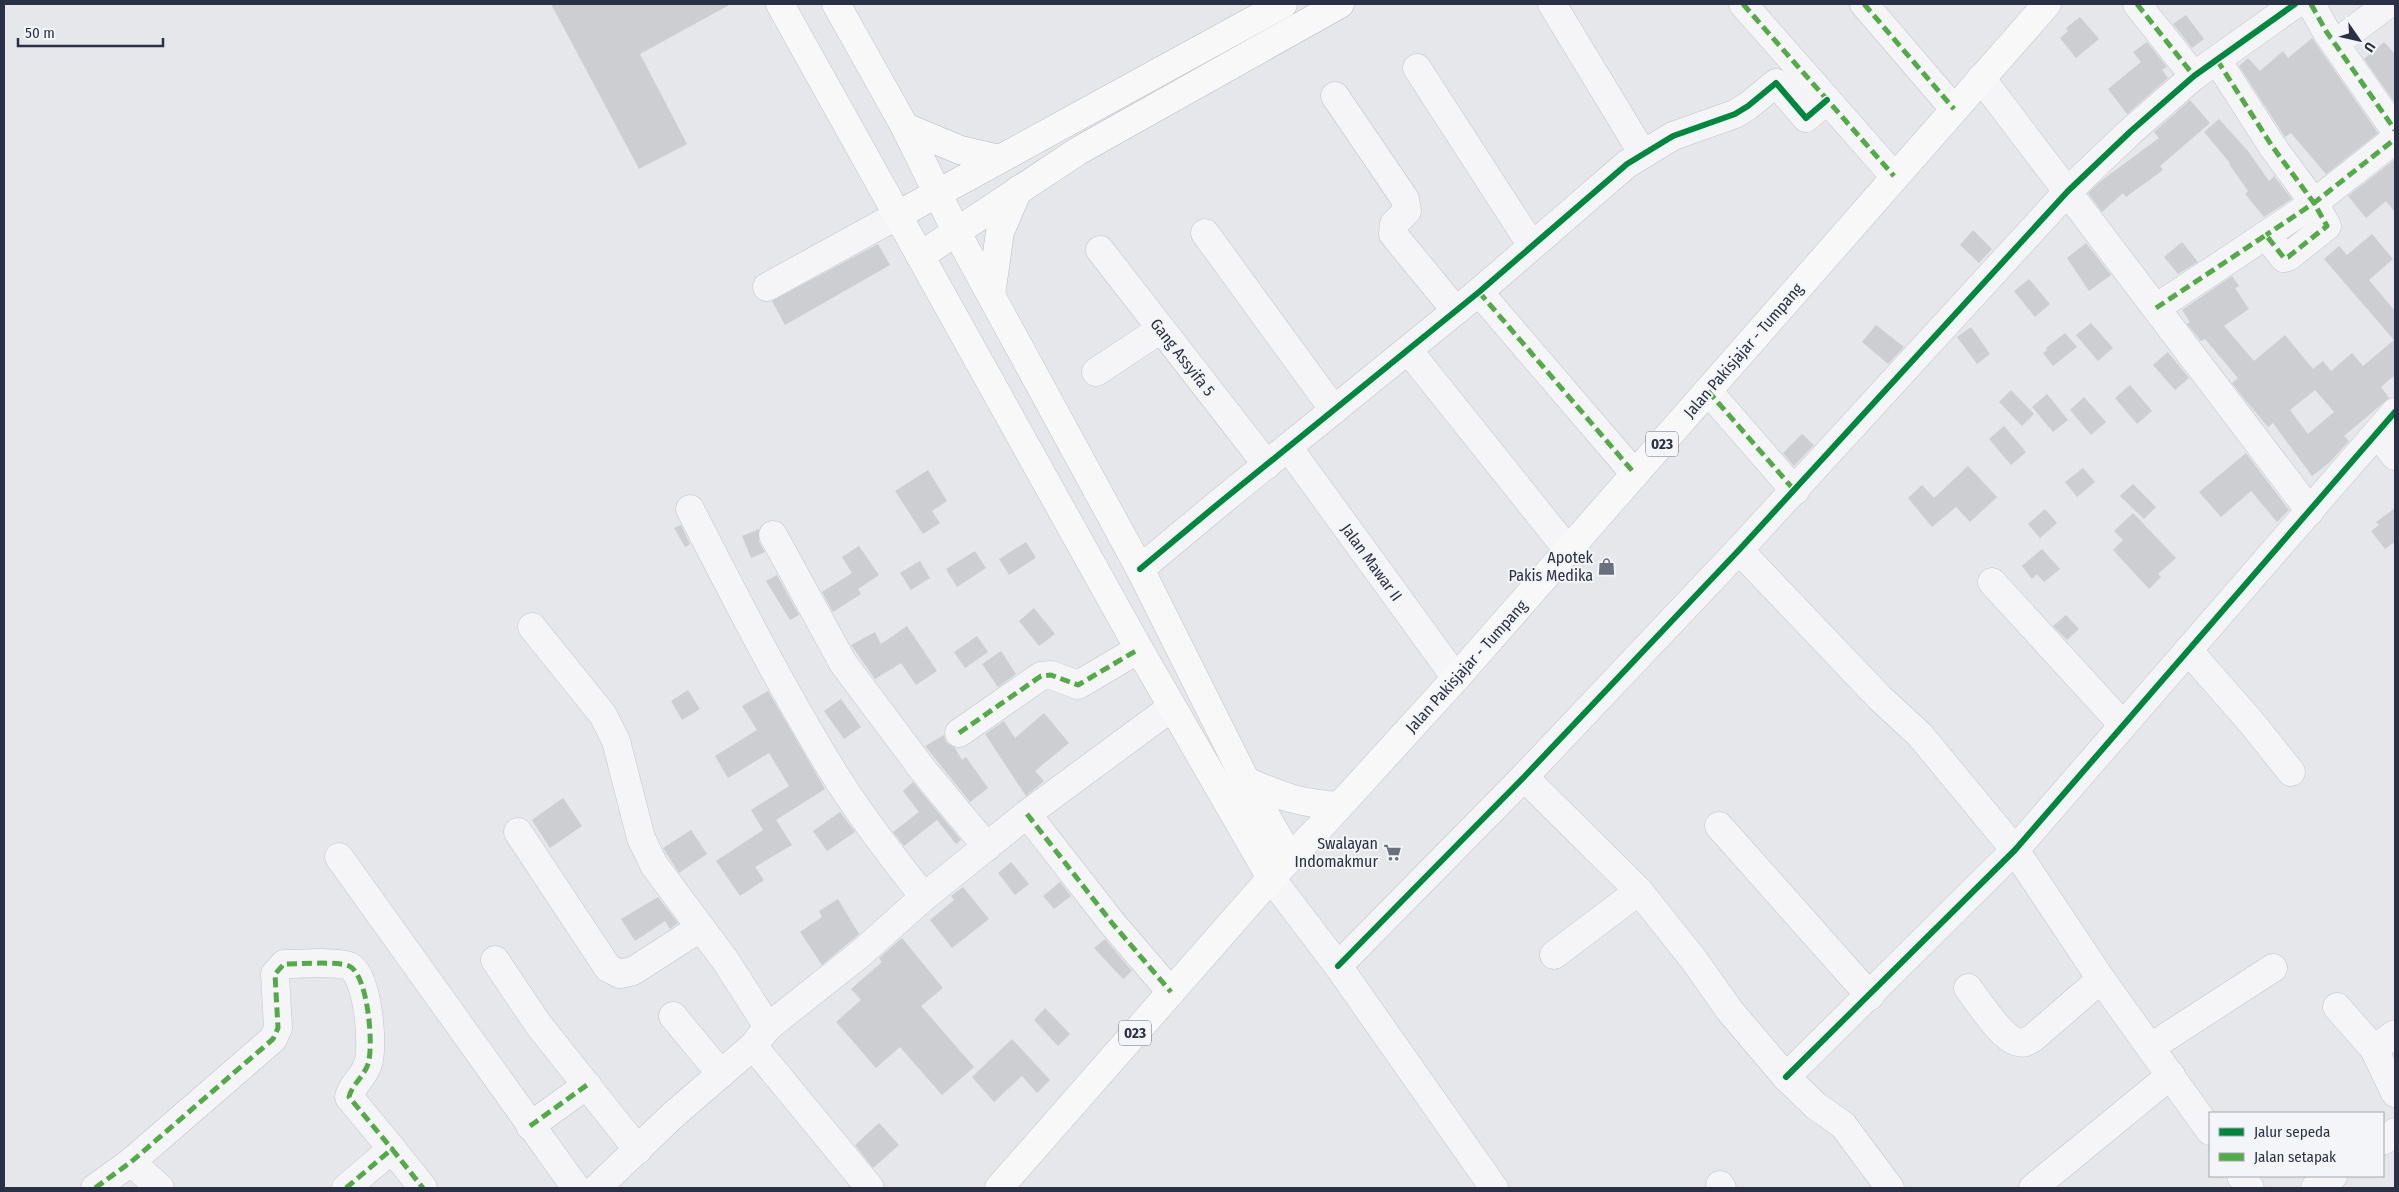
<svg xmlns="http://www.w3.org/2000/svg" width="2399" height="1192" font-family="'Fira Sans Condensed',sans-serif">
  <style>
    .building { fill: #ccced2; fill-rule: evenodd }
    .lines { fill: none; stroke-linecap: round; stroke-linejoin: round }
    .minor-casing { stroke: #c2c4c8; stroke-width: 29 }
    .major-casing { stroke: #c1c3c8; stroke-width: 29 }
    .highway-casing { stroke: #b7babf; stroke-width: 29 }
    .minor { stroke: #f5f5f7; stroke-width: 28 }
    .major { stroke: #f8f8f8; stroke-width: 28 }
    .highway { stroke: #f8f8f8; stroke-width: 28 }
    .quiet { stroke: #53ab47; stroke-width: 5; stroke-dasharray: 10 5; stroke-linecap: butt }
    .cycleway-casing { stroke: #f3f5f9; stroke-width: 9 }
    .cycleway { stroke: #00873e; stroke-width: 6 }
    .labels { text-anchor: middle; stroke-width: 4; stroke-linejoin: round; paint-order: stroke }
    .shield { fill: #f3f5f9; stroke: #666b7b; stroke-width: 1 }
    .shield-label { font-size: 15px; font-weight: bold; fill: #2a3045 }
    .street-label { font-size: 16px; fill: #2a3045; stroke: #f3f5f9 }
    .poi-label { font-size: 16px; fill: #2a3045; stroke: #f3f5f9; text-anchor: end }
  </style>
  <rect width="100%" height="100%" fill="#e5e7ea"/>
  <g class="building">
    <polygon points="551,4 731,4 640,54 687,144 639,169"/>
    <polygon points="2186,15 2204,39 2192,48 2173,24"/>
    <polygon points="2080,17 2099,39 2076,58 2060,38 2068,31 2066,28"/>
    <polygon points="2312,38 2378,133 2326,174 2291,133 2285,137 2239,66 2248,58 2260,71 2283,51 2288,58"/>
    <polygon points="2147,42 2167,67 2162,70 2168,78 2127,114 2108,89 2141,62 2133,52"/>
    <polygon points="2384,42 2395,54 2395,103 2364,59"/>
    <polygon points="2190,100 2210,123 2160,166 2163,170 2126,197 2123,193 2102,212 2088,193 2101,181 2159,138 2154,132"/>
    <polygon points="2219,119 2248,151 2269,181 2274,176 2292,199 2264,217 2245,194 2248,191 2229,164 2230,163 2204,132"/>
    <polygon points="2395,159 2395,212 2386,201 2366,218 2348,196"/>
    <polygon points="1973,230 1992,249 1979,263 1960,245"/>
    <path d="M 2372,234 L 2393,259 L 2369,280 L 2395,311 L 2395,375 L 2381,387 L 2389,398 L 2344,436 L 2349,441 L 2329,463 L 2312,476 L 2273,423 L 2268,427 L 2246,401 L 2232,383 L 2238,378 L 2205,339 L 2201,341 L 2187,324 L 2190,322 L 2182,310 L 2232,276 L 2239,286 L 2235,288 L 2249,309 L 2224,326 L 2254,361 L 2285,335 L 2313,369 L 2323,361 L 2331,371 L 2352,353 L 2363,366 L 2394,340 L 2324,259 L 2339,246 L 2347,255 ZM 2315,390 L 2334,412 L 2308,434 L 2290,410 Z"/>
    <polygon points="2182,242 2198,262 2178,274 2164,257"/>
    <polygon points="2086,243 2111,275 2089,291 2067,258"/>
    <polygon points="878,244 890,265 785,325 772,301"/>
    <polygon points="2029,279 2050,304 2035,317 2014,291"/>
    <polygon points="2091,323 2113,348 2098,361 2076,335"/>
    <polygon points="1876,325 1904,347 1888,364 1862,342"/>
    <polygon points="1971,327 1990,354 1977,364 1957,337"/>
    <polygon points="2065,333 2077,347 2053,366 2043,353 2047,350 2046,348"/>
    <polygon points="2168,352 2189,378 2175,390 2153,365"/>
    <polygon points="2130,385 2152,411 2137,424 2115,398"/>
    <polygon points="2011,390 2034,414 2022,426 1999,402"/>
    <polygon points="2047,394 2068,420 2053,432 2032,407"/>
    <polygon points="2084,397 2106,422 2091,435 2070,410"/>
    <polygon points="2004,426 2026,452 2011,465 1989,439"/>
    <polygon points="1802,434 1814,445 1794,466 1783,453"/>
    <polygon points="2246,453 2289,510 2277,522 2251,491 2221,517 2199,492"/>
    <polygon points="1968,466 1997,497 1970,522 1956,507 1932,527 1908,498 1922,485 1934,498"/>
    <polygon points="2083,468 2095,482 2077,497 2065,482"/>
    <polygon points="928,470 947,501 932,511 940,523 923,534 895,491"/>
    <polygon points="2133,484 2156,507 2144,519 2120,496"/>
    <polygon points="2395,508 2395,545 2393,543 2385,549 2371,531 2379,525 2376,522"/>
    <polygon points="2045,509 2057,523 2040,538 2028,524"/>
    <polygon points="2133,513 2176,558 2158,574 2161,577 2149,589 2113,550 2123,540 2114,531"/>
    <polygon points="681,525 690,544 685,547 674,528"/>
    <polygon points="759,529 759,542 765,552 751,558 742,536"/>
    <polygon points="1026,542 1036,558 1009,575 999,559"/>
    <polygon points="859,546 879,575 858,589 861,594 833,612 822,592 852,573 842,557"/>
    <polygon points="2042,549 2060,569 2044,582 2037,574 2032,579 2022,566"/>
    <polygon points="975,551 986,568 957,587 946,569"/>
    <polygon points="920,561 930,578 911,590 900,573"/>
    <polygon points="777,575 799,615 790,620 766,581"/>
    <polygon points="1034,608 1055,634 1039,646 1019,621"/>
    <polygon points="2066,615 2079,629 2067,640 2053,626"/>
    <polygon points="907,626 937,671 916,685 901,663 875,679 851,645 875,632 881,644"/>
    <polygon points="977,636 988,652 965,668 954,652"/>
    <polygon points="1001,651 1016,674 998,687 982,664"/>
    <polygon points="688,690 700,709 682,720 671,701"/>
    <polygon points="768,691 825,789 776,820 792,845 755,867 764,880 740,896 716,861 763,830 751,810 789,786 769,753 728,778 715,756 757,730 742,706"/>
    <polygon points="841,699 861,727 844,739 824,711"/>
    <polygon points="1044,713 1069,743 1035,771 1044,781 1026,796 985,734 1004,721 1015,738"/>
    <polygon points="944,735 946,742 955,748 962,760 966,757 988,788 970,802 925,746"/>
    <polygon points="913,782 961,840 956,844 937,820 904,846 893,832 919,812 903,791"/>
    <polygon points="563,798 582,826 550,848 532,820"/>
    <polygon points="840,812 855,832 827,851 813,831"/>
    <polygon points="691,830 707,854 679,873 663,848"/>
    <polygon points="1011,862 1029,884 1015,895 998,873"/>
    <polygon points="1060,882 1071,896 1054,909 1043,896"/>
    <polygon points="963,887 989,919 952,948 930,920 954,900 951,896"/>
    <polygon points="658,897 678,923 670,929 665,921 635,941 621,919"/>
    <polygon points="838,899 859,934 822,965 800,932 822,917 819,911"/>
    <polygon points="902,938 943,988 921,1006 974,1067 942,1095 900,1047 876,1068 836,1022 861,1000 851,989 882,962 879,958"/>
    <polygon points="1105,939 1132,971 1123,979 1094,948"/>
    <polygon points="1045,1008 1070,1034 1058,1046 1034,1020"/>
    <polygon points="1012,1039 1050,1080 1037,1093 1022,1076 994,1102 972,1077"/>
    <polygon points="879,1123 899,1145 873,1168 855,1145"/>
  </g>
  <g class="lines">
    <defs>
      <g id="minor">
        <polyline points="1552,4 1643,154"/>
        <polyline points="1743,4 1894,176"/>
        <polyline points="1864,4 1954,109"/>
        <polyline points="2137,4 2194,76"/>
        <polyline points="2311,4 2326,31 2395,130"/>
        <polyline points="2336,43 2388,4"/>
        <polyline points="2217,60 2272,146 2314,203 2266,235"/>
        <polyline points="1417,68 1532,246"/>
        <polyline points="1981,78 2310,511"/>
        <polyline points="1335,96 1405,199 1407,211 1394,224 1393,234 1456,311"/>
        <polyline points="1205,233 1334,410"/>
        <polyline points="1100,250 1267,465"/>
        <polyline points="767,287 898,215"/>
        <polyline points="1479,292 1635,474"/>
        <polyline points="2156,308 2266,235 2284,258 2288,257 2327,226 2314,203 2395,139"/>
        <polyline points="1408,350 1568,550"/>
        <polyline points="1096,372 1161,329"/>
        <polyline points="1708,391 1795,491"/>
        <polyline points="2377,433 2395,456"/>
        <polyline points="1288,447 1456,678"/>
        <path d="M 690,509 C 736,599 782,689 835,775 C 862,818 893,858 924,897"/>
        <polyline points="773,535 843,663 923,770 987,847"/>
        <polyline points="1739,550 1880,698 1920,735 2015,850 2101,979 2210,1131"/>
        <polyline points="1140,569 1218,504 1479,292 1627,164 1673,136 1735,114 1748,106 1776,83 1806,118 1827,100"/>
        <polyline points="1992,582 2123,725"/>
        <polyline points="532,627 603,715 616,741 641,838 654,865 725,960 768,1027"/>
        <polyline points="2188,650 2251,722 2291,772"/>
        <polyline points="959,733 1041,676 1051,675 1078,685 1139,649"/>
        <polyline points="1524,777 1639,891 1694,960 1730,1011 1786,1077 1816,1106 1843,1125 1890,1188"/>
        <polyline points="1027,814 1112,923 1171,992"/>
        <polyline points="1719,826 1870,996"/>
        <polyline points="518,832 608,968 620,974 633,971 700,928"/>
        <polyline points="339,857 576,1188"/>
        <polyline points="1271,878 1338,966 1494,1188"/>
        <polyline points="1554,955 1639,891"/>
        <polyline points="495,960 538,1024 638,1150"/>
        <polyline points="1338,966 1524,777 1739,550 2068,191 2131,131 2194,76 2295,4"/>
        <path d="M 1968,988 C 1978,1001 2002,1039 2018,1042 C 2024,1044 2028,1041 2033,1038 L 2101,979"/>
        <polyline points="2337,1007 2374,1049 2395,1093"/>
        <polyline points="673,1016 721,1074"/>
        <polyline points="753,1046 870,1188"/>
        <polyline points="2151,1047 2273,968"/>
        <polyline points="2374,1049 2395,1034"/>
        <polyline points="1786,1077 2015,850 2395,412"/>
        <polyline points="530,1126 587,1085"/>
        <polyline points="2383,1141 2395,1132"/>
        <polyline points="131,1162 160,1188"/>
        <polyline points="2241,1176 2250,1188"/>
        <polyline points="1720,1185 1722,1188"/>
        <path d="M 95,1188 L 131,1162 L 273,1039 L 278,1028 L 275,974 L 284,964 C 298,964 338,961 349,966 C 368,974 374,1046 368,1064 C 364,1077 352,1084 349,1097 L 392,1149"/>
        <polyline points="346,1188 392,1149 423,1188"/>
        <polyline points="597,1188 672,1116 753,1046 768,1027 860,954 924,897 1027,814 1172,707"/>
        <polyline points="2033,1188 2171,1075"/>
        <polyline points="2315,1188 2333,1176"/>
      </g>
      <g id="major">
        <polyline points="780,4 1139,649 1271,878"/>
        <polyline points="836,4 905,127 957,233 1140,569 1246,781 1290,858"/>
        <path d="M 1246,781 C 1283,797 1299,803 1339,806"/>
        <polyline points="999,1188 1271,878 1323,824 1456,678 2047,4"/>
      </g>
      <g id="highway">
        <polyline points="905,127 960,150 999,159"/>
        <polyline points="898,215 1283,4"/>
        <polyline points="920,256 1078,151 1340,4"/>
        <polyline points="991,295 1000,232 1018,190"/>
      </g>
    </defs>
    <use href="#minor" class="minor-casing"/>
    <use href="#major" class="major-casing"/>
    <use href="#highway" class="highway-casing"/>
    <use href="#minor" class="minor"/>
    <use href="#major" class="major"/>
    <use href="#highway" class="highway"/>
    <g class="quiet">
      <polyline points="1743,4 1894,176"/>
      <polyline points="1864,4 1954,109"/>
      <polyline points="2137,4 2194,76"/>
      <polyline points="2311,4 2326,31 2395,130"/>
      <polyline points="2217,60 2272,146 2314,203 2266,235"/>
      <polyline points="1479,292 1635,474"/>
      <polyline points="2156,308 2266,235 2284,258 2288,257 2327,226 2314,203 2395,139"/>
      <polyline points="1708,391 1795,491"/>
      <polyline points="959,733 1041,676 1051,675 1078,685 1139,649"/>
      <polyline points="1027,814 1112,923 1171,992"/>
      <polyline points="530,1126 587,1085"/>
      <path d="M 95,1188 L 131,1162 L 273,1039 L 278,1028 L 275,974 L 284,964 C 298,964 338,961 349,966 C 368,974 374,1046 368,1064 C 364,1077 352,1084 349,1097 L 392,1149"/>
      <polyline points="346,1188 392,1149 423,1188"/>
    </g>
    <defs>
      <g id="cycleway">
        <polyline points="1140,569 1218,504 1479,292 1627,164 1673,136 1735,114 1748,106 1776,83 1806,118 1827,100"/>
        <polyline points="1338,966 1524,777 1739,550 2068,191 2131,131 2194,76 2295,4"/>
        <polyline points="1786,1077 2015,850 2395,412"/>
      </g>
    </defs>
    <use href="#cycleway" class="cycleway-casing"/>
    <use href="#cycleway" class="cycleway"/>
  </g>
  <defs>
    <symbol id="shop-bare" viewBox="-9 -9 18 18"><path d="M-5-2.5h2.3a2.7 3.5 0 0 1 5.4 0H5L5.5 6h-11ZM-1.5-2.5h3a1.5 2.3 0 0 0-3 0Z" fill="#6b707f" stroke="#f3f5f9" stroke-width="2.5" paint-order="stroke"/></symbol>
    <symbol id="supermarket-bare" viewBox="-9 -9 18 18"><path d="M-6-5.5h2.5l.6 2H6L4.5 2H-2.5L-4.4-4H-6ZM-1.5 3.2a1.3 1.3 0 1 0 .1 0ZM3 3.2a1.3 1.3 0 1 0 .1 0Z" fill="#6b707f" stroke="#f3f5f9" stroke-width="2.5" paint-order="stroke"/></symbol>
  </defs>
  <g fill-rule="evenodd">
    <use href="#shop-bare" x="1594" y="554" width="25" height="25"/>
    <use href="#supermarket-bare" x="1380" y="840" width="25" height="25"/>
  </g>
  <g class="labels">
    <g class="shield">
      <rect x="1646" y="431.5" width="32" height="25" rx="4"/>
      <rect x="1119" y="1020.5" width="32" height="25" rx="4"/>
    </g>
    <g class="shield-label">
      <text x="1662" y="449">023</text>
      <text x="1135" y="1038">023</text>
    </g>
    <g class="street-label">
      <text transform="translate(1743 350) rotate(-49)" y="6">Jalan Pakisjajar - Tumpang</text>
      <text transform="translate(1183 357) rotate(52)" y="6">Gang Assyifa 5</text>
      <text transform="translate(1372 562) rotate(54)" y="6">Jalan Mawar II</text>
      <text transform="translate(1466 666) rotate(-48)" y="6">Jalan Pakisjajar - Tumpang</text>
    </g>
    <g class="poi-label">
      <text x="1593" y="563">Apotek<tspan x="1593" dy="18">Pakis Medika</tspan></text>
      <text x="1378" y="849">Swalayan<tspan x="1378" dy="18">Indomakmur</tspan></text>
    </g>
  </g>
  <rect width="2399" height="1192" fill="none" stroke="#2a3045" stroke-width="10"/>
  <rect x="2209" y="1112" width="175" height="65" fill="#f3f5f9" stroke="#a3a6b1"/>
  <rect x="2219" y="1128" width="25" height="8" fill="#00873e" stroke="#a3a6b1"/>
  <text x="2254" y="1137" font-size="15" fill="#2a3045">Jalur sepeda</text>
  <rect x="2219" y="1153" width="25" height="8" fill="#53ab47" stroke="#a3a6b1"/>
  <text x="2254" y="1162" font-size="15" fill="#2a3045">Jalan setapak</text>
  <g transform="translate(2359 40) rotate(124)" stroke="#f3f5f9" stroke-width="4" paint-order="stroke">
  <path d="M0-4L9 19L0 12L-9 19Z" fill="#2a3045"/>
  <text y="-8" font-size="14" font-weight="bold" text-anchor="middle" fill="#2a3045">U</text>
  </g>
  <path d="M18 38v8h145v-8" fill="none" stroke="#2a3045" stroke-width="2.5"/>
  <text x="25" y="38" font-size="15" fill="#2a3045" stroke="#f3f5f9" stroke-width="4" paint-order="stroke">50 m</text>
</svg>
